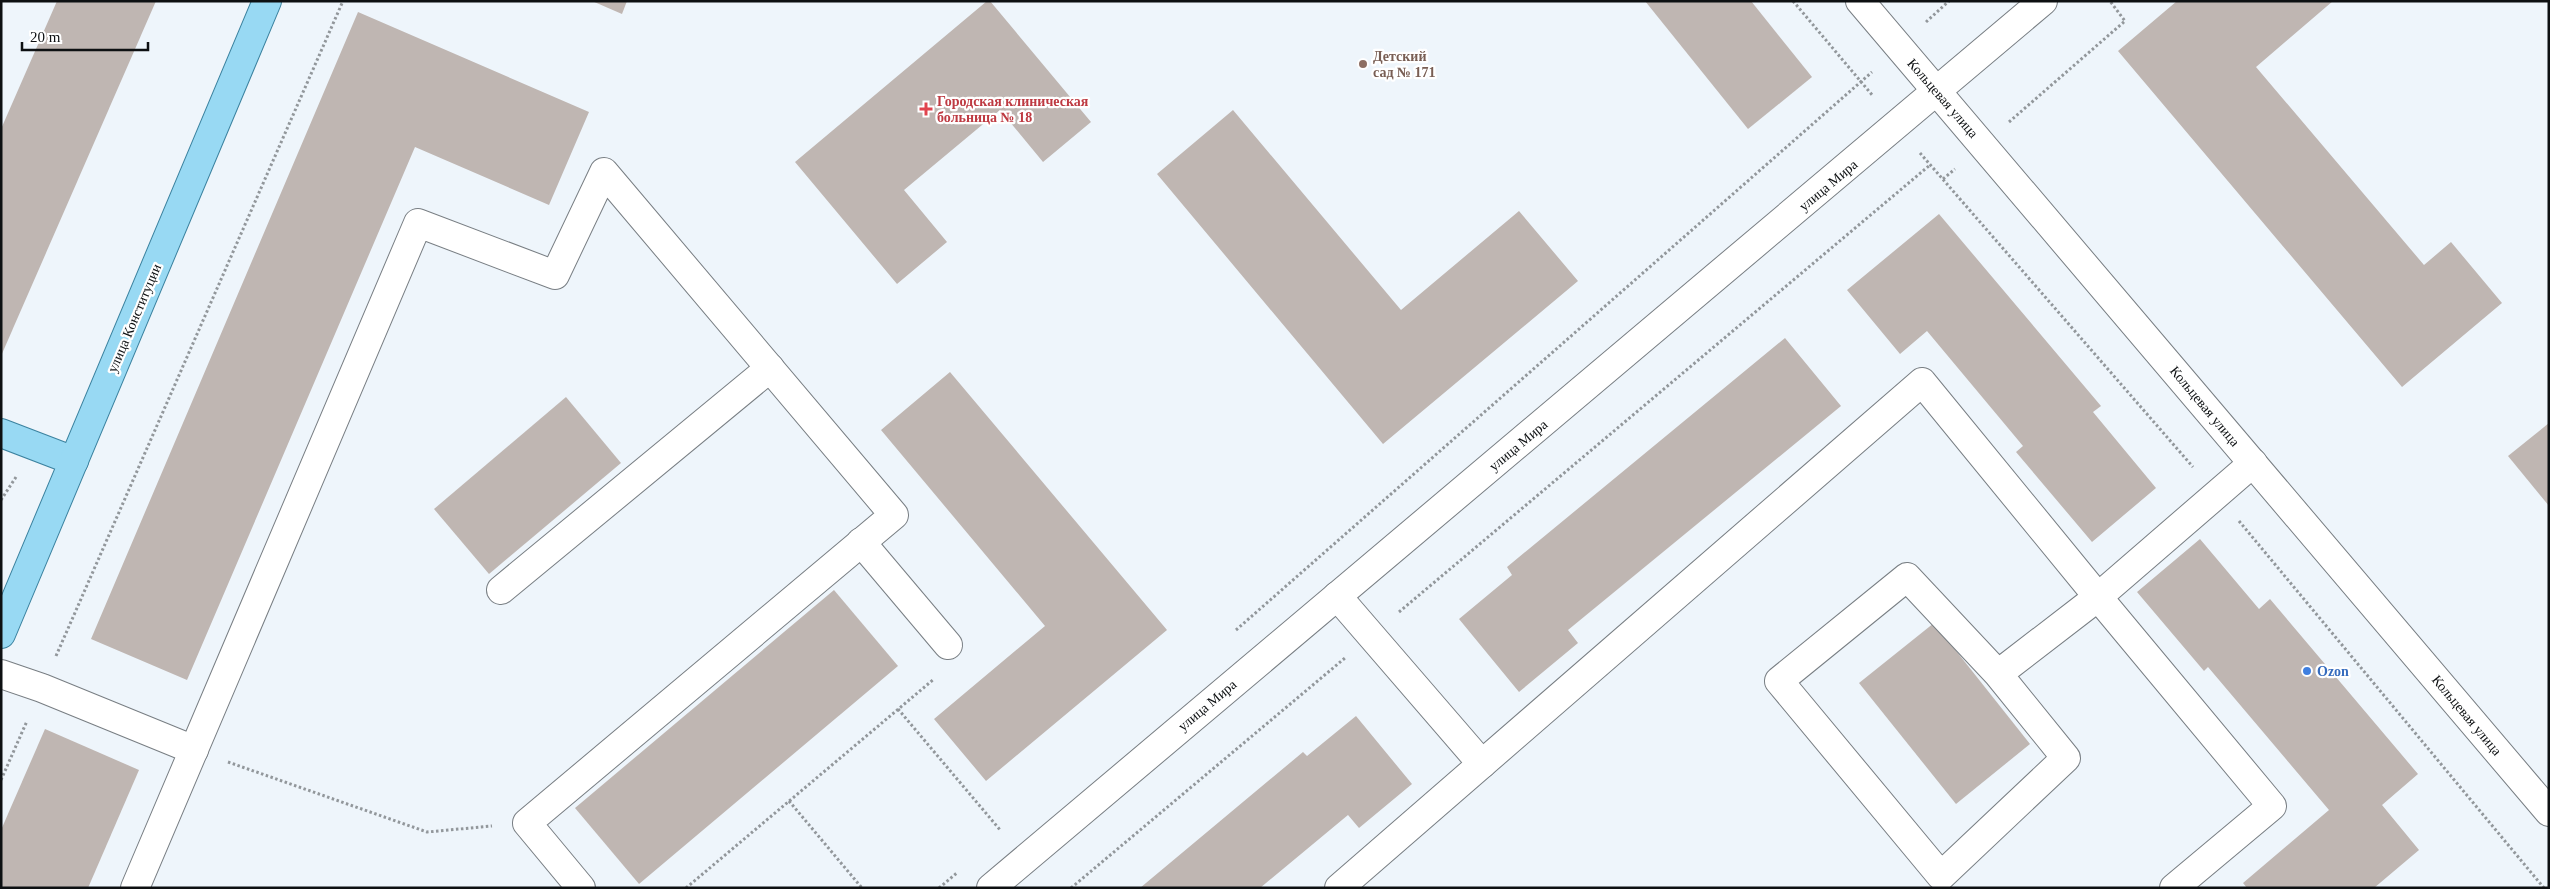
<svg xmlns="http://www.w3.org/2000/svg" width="2550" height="889" font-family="'Times New Roman',serif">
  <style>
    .building { fill: #bfb6b2 }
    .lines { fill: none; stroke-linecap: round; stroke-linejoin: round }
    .minor-casing { stroke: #787e83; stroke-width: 30 }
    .major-casing { stroke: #3b829f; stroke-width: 30 }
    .path { stroke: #92979b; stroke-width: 3; stroke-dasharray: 2.5 2.5; stroke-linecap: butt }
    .minor { stroke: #fff; stroke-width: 28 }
    .major { stroke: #98d9f3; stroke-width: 28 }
    .education-dot { fill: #8d6e63; stroke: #fff; stroke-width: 2 }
    .health-dot { fill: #e0444e; stroke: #fff; stroke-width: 2 }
    .shop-dot { fill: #3f7fe0; stroke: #fff; stroke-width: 2 }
    .labels { text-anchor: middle; stroke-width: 4.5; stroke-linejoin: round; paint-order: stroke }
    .education-label { font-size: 14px; font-weight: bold; fill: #785e54; stroke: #fff; text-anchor: start }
    .street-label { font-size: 14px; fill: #0d1012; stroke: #fff }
    .health-label { font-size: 14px; font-weight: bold; fill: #be3a42; stroke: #fff; text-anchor: start }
    .shop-label { font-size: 14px; font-weight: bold; fill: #366cbe; stroke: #fff; text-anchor: start }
  </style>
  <rect width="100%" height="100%" fill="#eef5fb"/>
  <g class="building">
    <polygon points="57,1 156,1 1,356 1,129"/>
    <polygon points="592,1 627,1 622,14"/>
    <polygon points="987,1 990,1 1091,122 1043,162 1000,110 904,190 947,242 897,284 795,162"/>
    <polygon points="1645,1 1751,1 1812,77 1748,129"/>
    <polygon points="2177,1 2333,1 2256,67 2424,265 2451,242 2502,303 2402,387 2118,51"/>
    <polygon points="358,12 589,112 549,205 415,147 187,680 91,639"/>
    <polygon points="1233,110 1401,310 1519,211 1578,281 1383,444 1157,174"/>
    <polygon points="1939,214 2101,406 2093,412 2156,488 2092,542 2016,452 2023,446 1927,331 1900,354 1847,290"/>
    <polygon points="1785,338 1841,406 1568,630 1578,643 1519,692 1459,619 1512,575 1507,567"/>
    <polygon points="950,372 1167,630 986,781 934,719 1045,626 881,430"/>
    <polygon points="566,397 621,463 489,574 434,509"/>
    <polygon points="2549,423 2549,506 2508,456"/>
    <polygon points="2200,539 2259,609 2270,599 2418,774 2382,805 2419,850 2374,888 2247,888 2243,883 2329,810 2208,667 2204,671 2137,592"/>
    <polygon points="834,590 898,666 639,884 575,808"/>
    <polygon points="1934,623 2030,744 1956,804 1859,683"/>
    <polygon points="1356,716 1412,784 1359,828 1348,815 1260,888 1140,888 1303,752 1307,756"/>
    <polygon points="45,729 139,770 88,888 1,888 1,830"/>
  </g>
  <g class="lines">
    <defs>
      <g id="minor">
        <polyline points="1860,1 2549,812"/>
        <polyline points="861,542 948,645"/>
        <polyline points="501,590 770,368"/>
        <polyline points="1337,596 1482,764"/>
        <polyline points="1,674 42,688 194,750"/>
        <polyline points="1998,674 2066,758 1941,876 1779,681 1907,577 1998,674 2098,597 2253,463"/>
        <polyline points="135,888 418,223 555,275 604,172 894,515 527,823 581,888"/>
        <polyline points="991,888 2043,1"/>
        <polyline points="1339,888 1922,382 2098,597 2272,806 2174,888"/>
      </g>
      <g id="major">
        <polyline points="1,433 74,461"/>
        <polyline points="1,634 267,1"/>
      </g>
    </defs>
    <use href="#minor" class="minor-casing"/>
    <use href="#major" class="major-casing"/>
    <g class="path">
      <polyline points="1793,1 1873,96"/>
      <polyline points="1926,22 1949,1"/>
      <polyline points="2009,122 2125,21 2110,1"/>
      <polyline points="1920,153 2193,467"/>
      <polyline points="1943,179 1955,169"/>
      <polyline points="1,500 16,477"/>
      <polyline points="2239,521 2544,888"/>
      <polyline points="1399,612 1930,165"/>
      <polyline points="1236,630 1872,72"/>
      <polyline points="56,656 343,1"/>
      <polyline points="898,709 1001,831"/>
      <polyline points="228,762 427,832 492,826"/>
      <polyline points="1,780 27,721"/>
      <polyline points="789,801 862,888"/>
      <polyline points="686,888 934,679"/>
      <polyline points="939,888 958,872"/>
      <polyline points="1071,888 1345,658"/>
    </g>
    <use href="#minor" class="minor"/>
    <use href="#major" class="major"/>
  </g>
  <circle class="education-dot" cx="1363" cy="64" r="5"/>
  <path class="health-dot" d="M923.5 101.5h5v5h5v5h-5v5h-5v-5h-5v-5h5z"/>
  <circle class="shop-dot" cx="2307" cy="671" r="5"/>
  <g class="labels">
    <g class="education-label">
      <text x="1373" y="61">Детский<tspan x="1373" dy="16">сад № 171</tspan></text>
    </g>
    <g class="street-label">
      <text transform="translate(1943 98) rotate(49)" y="5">Кольцевая улица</text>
      <text transform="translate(1828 185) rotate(-40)" y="5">улица Мира</text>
      <text transform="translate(134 318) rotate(-67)" y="5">улица Конституции</text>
      <text transform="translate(2205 406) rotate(50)" y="5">Кольцевая улица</text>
      <text transform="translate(1518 445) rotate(-40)" y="5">улица Мира</text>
      <text transform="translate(1207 705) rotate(-40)" y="5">улица Мира</text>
      <text transform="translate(2467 715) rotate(50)" y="5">Кольцевая улица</text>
    </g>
    <g class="health-label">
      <text x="937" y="106">Городская клиническая<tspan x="937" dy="16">больница № 18</tspan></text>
    </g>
    <g class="shop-label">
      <text x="2317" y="676">Ozon</text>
    </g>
  </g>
  <rect width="2550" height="889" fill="none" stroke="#0d1012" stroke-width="5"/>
  <path d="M22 42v8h126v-8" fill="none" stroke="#0d1012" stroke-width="2.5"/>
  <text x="30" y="42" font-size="15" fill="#0d1012" stroke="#ffffff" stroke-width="4" paint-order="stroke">20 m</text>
</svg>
